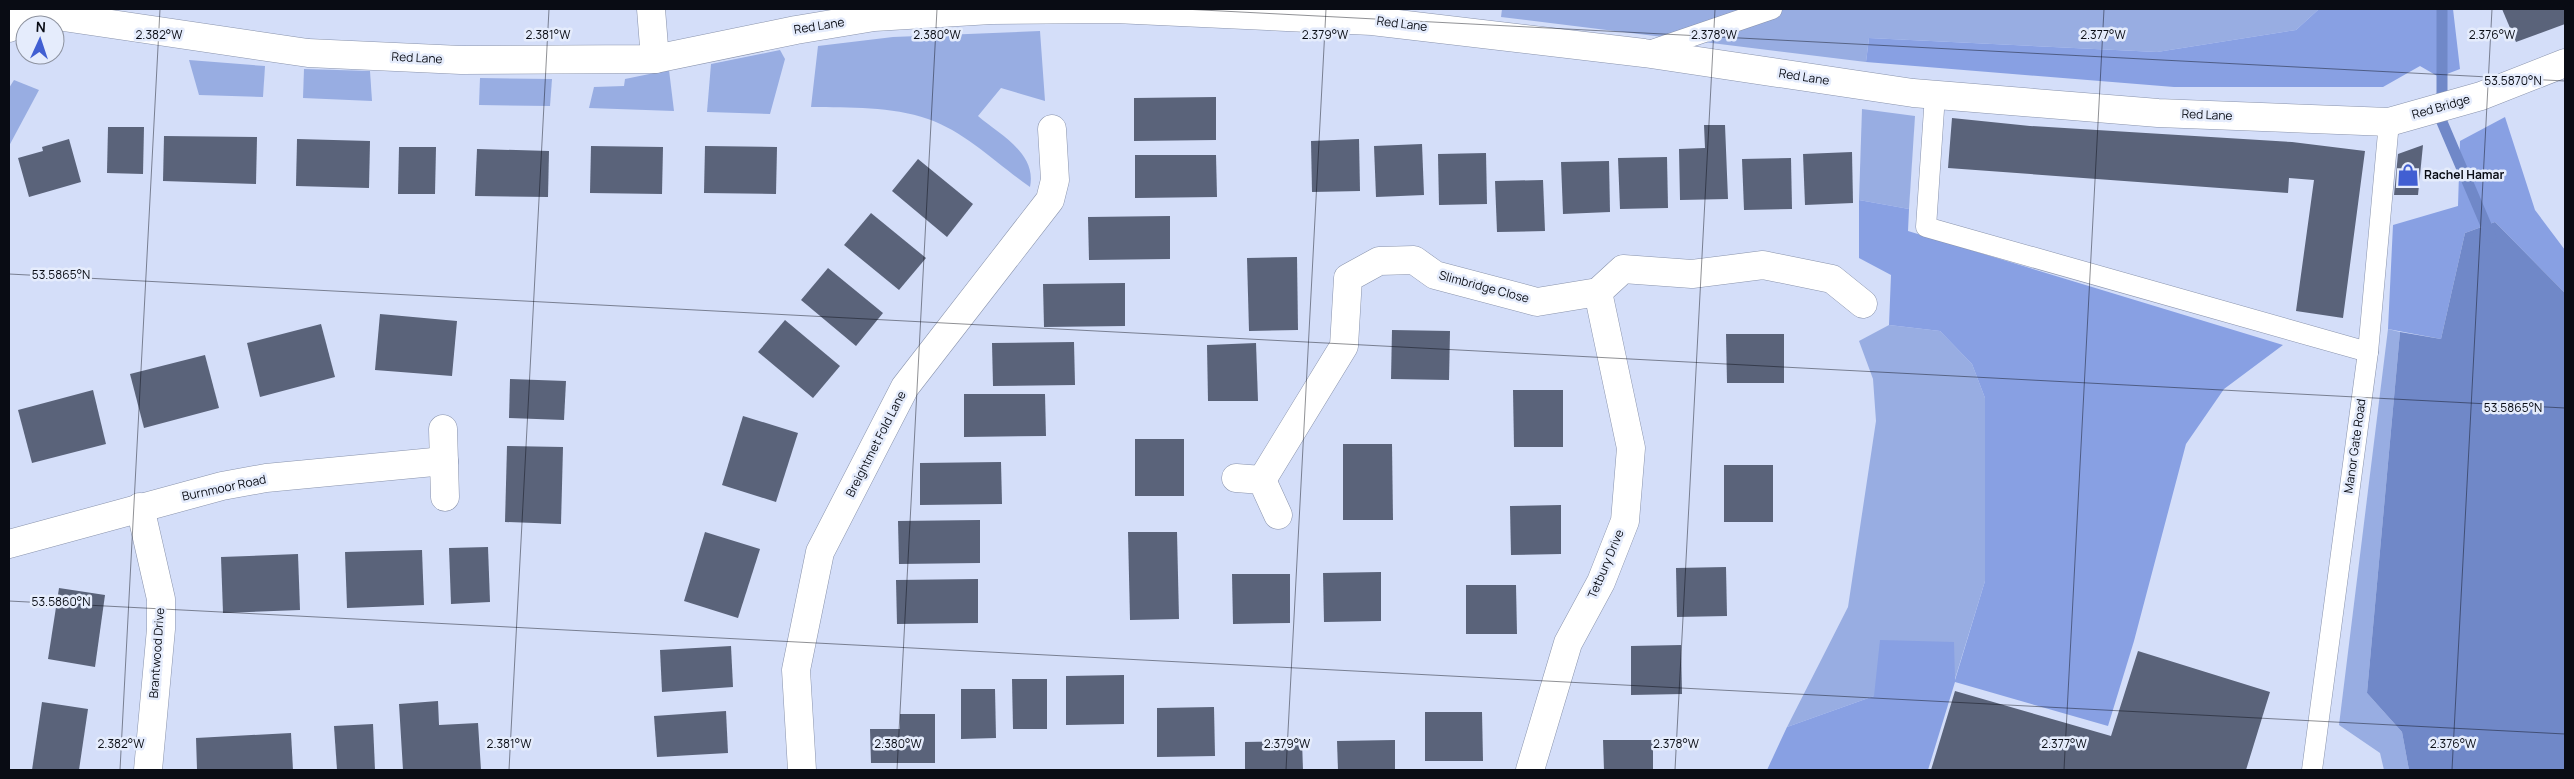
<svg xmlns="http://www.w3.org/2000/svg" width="2574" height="779" font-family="Manrope,sans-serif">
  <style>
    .green { fill: #98ade2 }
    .forest { fill: #88a0e3 }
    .water { fill: #7088c8 }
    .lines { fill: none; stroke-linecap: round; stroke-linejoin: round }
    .stream { stroke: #7088c8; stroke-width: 11 }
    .building { fill: #5a637a }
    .service-casing { stroke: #8993ac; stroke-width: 21 }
    .minor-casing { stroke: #8993ac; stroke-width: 29 }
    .tertiary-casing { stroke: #8993ac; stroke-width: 29 }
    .service { stroke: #fff; stroke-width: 20 }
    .minor { stroke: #fff; stroke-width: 28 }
    .tertiary { stroke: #fff; stroke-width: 28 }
    .ticks { fill: none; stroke: #090c14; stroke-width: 1; stroke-opacity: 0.45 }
    .labels { text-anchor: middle; stroke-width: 5; stroke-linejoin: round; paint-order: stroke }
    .street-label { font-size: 12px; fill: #090c14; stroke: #e5ecfc }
    .poi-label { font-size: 12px; font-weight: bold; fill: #090c14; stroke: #e5ecfc; text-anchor: start }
    .ticks-label { font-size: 12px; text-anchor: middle; fill: #090c14; stroke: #e5ecfc; stroke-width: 5; stroke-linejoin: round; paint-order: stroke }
  </style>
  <rect width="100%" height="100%" fill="#d4def9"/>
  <g class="green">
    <polygon points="1502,9 2319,9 2296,30 2157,52 1869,38 1866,62 1501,17"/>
    <path d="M 1040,31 L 1045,101 L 1001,88 L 978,116 C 1000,135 1037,153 1030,187 C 998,165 966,132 928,119 C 891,106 850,108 811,107 L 818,46 L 893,37 Z"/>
    <polygon points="780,50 785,59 770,114 707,112 711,64"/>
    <polygon points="189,60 265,66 263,97 199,95"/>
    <polygon points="304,69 370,71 372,101 303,98"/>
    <polygon points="669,70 674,111 589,108 594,87 624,86 625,79"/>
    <polygon points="480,78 552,79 550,106 479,105"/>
    <polygon points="14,80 39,90 9,146 9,88"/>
    <polygon points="1862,109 1915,116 1909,209 1859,200"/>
    <polygon points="1889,325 1940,331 1972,364 1985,398 1985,581 1954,682 1874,696 1787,727 1848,607 1876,421 1873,379 1859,341"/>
    <polygon points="2388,329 2400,332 2367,693 2402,732 2409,770 2384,770 2380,753 2339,725"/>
  </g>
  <g class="forest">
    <polygon points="2319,9 2453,9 2460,69 2439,77 2420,66 2383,87 2174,87 1866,62 1869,38 2157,52 2296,30"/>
    <polygon points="2505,117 2535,210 2565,250 2565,293 2495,222 2465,233 2441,339 2388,329 2393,225 2458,206 2460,141"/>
    <polygon points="1859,200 1909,209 1908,231 2283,345 2224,389 2186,444 2134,641 2108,726 1955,682 1928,770 1767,770 1787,727 1874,696 1880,640 1954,642 1955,680 1985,581 1985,398 1972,364 1940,331 1889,325 1891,275 1859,258"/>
  </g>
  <polygon class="water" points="2495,222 2565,293 2565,770 2409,770 2402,732 2367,693 2400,332 2441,339 2465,233"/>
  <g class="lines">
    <polyline class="stream" points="2442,9 2442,122 2491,237"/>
  </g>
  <g class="building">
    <polygon points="2502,9 2565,9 2565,24 2516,42"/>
    <polygon points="1216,97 1216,140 1134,141 1134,98"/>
    <polygon points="1952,118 2030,126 2292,142 2365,151 2343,318 2296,311 2314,180 2289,178 2288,193 1948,168"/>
    <polygon points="1704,125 1725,125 1728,199 1680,200 1679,149 1705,148"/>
    <polygon points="108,127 144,127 143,174 107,173"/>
    <polygon points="164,136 257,137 256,184 163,181"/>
    <polygon points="69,139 81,182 29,197 18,158 43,151 42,147"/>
    <polygon points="297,139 370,141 369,188 296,186"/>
    <polygon points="1359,139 1360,191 1312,192 1311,141"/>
    <polygon points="1422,144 1424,195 1376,197 1374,146"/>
    <polygon points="2423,145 2418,195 2394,195 2398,154"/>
    <polygon points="591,146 663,147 662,194 590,193"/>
    <polygon points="705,146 777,147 776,194 704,193"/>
    <polygon points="399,147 436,147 435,194 398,194"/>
    <polygon points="477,149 549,151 548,197 475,196"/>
    <polygon points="1852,152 1853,203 1805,205 1803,154"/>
    <polygon points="1486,153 1487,204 1439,205 1438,154"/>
    <polygon points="1135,155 1216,155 1217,197 1135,198"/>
    <polygon points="1667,157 1668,208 1620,209 1618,158"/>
    <polygon points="1791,158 1792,209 1744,210 1742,159"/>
    <polygon points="918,159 973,204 947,237 892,191"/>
    <polygon points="1609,161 1610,212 1563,214 1561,162"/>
    <polygon points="1543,180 1545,231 1497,232 1495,181"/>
    <polygon points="871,213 926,258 899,290 844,245"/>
    <polygon points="1170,216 1170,259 1089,260 1088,217"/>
    <polygon points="1297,257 1298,330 1249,331 1247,258"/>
    <polygon points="828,268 883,313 856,346 801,300"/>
    <polygon points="1125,283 1125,326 1044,327 1043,284"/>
    <polygon points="380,314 457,321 452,376 375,370"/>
    <polygon points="785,320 840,366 813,398 758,352"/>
    <polygon points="321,324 335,377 260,397 247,343"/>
    <polygon points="1392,330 1450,331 1449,380 1391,379"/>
    <polygon points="1726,334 1784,334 1784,383 1727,383"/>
    <polygon points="1074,342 1075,385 993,386 992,343"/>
    <polygon points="1256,343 1258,401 1208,401 1207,345"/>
    <polygon points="205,355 219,408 144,428 130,374"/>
    <polygon points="510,379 566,381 564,420 509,418"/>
    <polygon points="93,390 106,444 32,463 18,410"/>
    <polygon points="1513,390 1563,390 1563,447 1514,447"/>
    <polygon points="964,394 1045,394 1046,436 964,437"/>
    <polygon points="743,416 798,433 776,502 722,485"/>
    <rect x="1135" y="439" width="49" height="57"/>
    <polygon points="1343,444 1392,444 1393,520 1343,520"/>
    <polygon points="507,446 563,447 561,524 505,522"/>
    <polygon points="1001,462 1002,504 920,505 920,463"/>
    <rect x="1724" y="465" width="49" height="57"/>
    <polygon points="1561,505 1561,554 1511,555 1510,506"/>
    <polygon points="980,520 980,563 899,564 898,521"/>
    <polygon points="705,532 760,549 738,618 684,601"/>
    <polygon points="1128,532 1177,532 1179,619 1130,620"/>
    <polygon points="488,547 490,602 451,604 449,548"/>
    <polygon points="422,550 424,605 347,608 345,552"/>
    <polygon points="298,554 300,610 223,613 221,557"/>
    <polygon points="1726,567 1727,616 1677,617 1676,568"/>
    <polygon points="1381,572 1381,621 1324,622 1323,573"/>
    <polygon points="1232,574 1290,574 1290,623 1233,624"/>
    <polygon points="978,579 978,623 897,624 896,580"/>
    <polygon points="1466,585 1516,585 1517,634 1466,634"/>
    <polygon points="59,588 105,595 95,667 48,659"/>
    <polygon points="1681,645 1682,694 1631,695 1631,646"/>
    <polygon points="731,646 733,687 662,692 660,650"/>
    <polygon points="2138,651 2270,692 2246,770 1931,770 1955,691 2111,736"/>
    <polygon points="1124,675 1124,724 1066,725 1066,676"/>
    <polygon points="1012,679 1047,679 1047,729 1013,729"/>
    <polygon points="961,689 995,689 996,738 961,739"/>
    <polygon points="438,701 439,725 478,723 481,770 403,770 399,704"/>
    <polygon points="42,702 88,709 79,770 32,770"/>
    <polygon points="1214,707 1215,756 1157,757 1157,708"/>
    <polygon points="726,711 728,753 657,757 654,716"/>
    <polygon points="1425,712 1482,712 1483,761 1425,761"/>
    <polygon points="900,714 935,714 935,763 871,763 870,729 900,729"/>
    <polygon points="373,724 375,770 337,770 334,726"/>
    <polygon points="291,733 293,770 197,770 196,738"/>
    <polygon points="1395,740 1395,770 1338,770 1337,741"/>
    <polygon points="1603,740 1653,740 1653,770 1604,770"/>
    <polygon points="1302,741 1303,770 1245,770 1245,742"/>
  </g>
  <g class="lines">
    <defs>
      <g id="service">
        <polyline points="1646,52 1772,9"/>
        <polyline points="1935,95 1926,227 2368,352"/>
        <polyline points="2312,770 2368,352 2389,122"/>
      </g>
      <g id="minor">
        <polyline points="651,9 655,59"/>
        <polyline points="443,429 445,497"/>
        <polyline points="1236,478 1262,480 1278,515"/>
        <polyline points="1262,480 1344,346 1348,278 1379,261 1414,260 1435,275 1537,302 1598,292 1623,269 1692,274 1763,265 1832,279 1863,304"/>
        <polyline points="140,507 161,599 161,629 148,770"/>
        <polyline points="9,544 222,486 266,478 444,461"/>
        <polyline points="802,770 796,670 820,552 905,387 1050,200 1055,180 1052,129"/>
        <polyline points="1530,770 1568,643 1601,582 1625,521 1631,448 1598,292"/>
      </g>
      <polyline id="tertiary" points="9,28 16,10 308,53 461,60 655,59 796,30 874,17 991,10 1115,9 1372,21 1644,53 1913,93 2158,113 2389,122 2481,96 2565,63"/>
    </defs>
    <use href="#service" class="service-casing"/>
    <use href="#minor" class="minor-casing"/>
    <use href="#tertiary" class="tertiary-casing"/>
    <use href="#service" class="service"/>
    <use href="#minor" class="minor"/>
    <use href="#tertiary" class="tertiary"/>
  </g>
  <path class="ticks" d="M 1183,9 L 2565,81M 9,274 L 2565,408M 9,601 L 2565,734M 120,770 L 160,9M 509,770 L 549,9M 897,770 L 937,9M 1286,770 L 1326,9M 1675,770 L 1715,9M 2064,770 L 2104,9M 2452,770 L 2492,9"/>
  <defs>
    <symbol id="shop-bare" viewBox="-9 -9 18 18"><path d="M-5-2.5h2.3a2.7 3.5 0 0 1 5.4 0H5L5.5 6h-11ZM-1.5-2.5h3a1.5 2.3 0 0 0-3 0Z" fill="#415fd2" stroke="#e5ecfc" stroke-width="2.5" paint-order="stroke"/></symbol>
  </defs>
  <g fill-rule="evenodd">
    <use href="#shop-bare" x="2392" y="159" width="32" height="32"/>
  </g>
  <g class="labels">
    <g class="street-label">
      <text transform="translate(1402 24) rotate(7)" y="4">Red Lane</text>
      <text transform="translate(819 26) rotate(-9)" y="4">Red Lane</text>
      <text transform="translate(417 58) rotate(3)" y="4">Red Lane</text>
      <text transform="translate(1804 77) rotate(9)" y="4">Red Lane</text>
      <text transform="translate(2441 107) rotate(-16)" y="4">Red Bridge</text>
      <text transform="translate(2207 115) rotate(2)" y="4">Red Lane</text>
      <text transform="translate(1484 287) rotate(15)" y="4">Slimbridge Close</text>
      <text transform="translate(876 444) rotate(-63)" y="4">Breightmet Fold Lane</text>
      <text transform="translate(2355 446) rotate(-82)" y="4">Manor Gate Road</text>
      <text transform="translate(224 488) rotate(-12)" y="4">Burnmoor Road</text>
      <text transform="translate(1606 564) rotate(-67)" y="4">Tetbury Drive</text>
      <text transform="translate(157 653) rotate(-86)" y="4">Brantwood Drive</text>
    </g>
    <g class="poi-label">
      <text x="2424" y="179">Rachel Hamar</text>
    </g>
  </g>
  <g class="ticks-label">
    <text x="159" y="39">2.382°W</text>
    <text x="548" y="39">2.381°W</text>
    <text x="937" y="39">2.380°W</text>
    <text x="1325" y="39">2.379°W</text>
    <text x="1714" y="39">2.378°W</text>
    <text x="2103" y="39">2.377°W</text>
    <text x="2492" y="39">2.376°W</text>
    <text x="2513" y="85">53.5870°N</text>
    <text x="61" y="279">53.5865°N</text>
    <text x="2513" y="412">53.5865°N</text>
    <text x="61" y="606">53.5860°N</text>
    <text x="121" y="748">2.382°W</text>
    <text x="509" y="748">2.381°W</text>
    <text x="898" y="748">2.380°W</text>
    <text x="1287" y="748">2.379°W</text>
    <text x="1676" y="748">2.378°W</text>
    <text x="2064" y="748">2.377°W</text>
    <text x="2453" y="748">2.376°W</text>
  </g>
  <rect width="2574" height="779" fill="none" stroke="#090c14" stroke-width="20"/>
  <g transform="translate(40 40) rotate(3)"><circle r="24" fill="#e5ecfc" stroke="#8d929f"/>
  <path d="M0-4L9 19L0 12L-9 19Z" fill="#415fd2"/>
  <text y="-8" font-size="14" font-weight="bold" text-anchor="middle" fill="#090c14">N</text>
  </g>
</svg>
